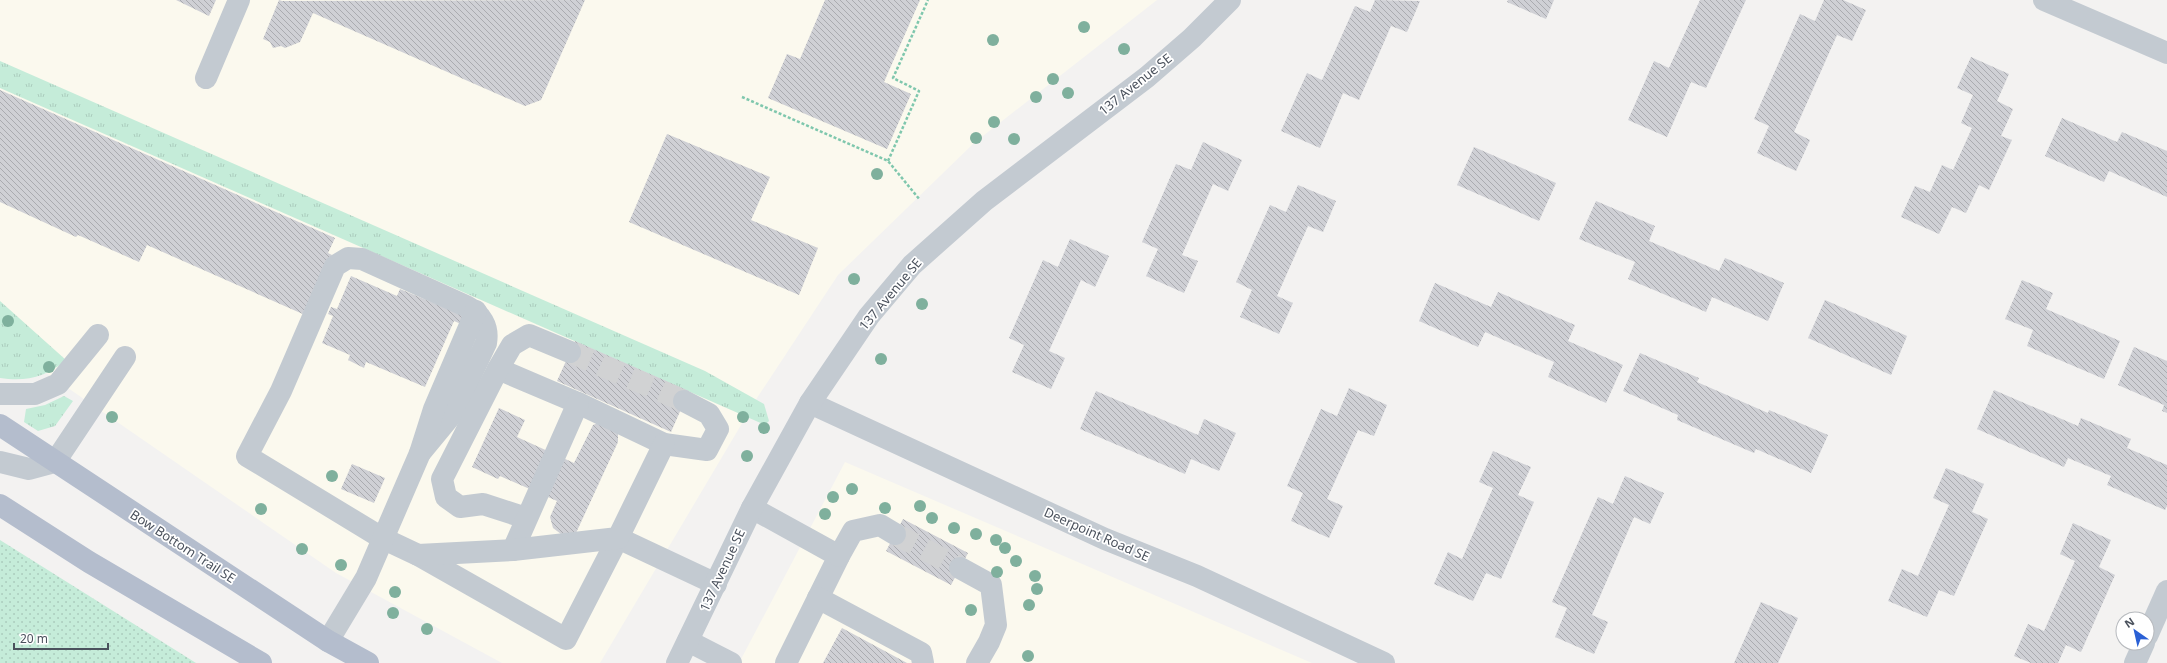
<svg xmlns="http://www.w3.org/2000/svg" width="2167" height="663" font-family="'Noto Sans',sans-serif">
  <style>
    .commercial { fill: #fbf9ee }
    .grass { fill: url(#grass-tufts) }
    .park { fill: url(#park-dots) }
    .building { fill: url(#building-back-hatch) }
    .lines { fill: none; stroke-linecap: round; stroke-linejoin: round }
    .minor-tunnel { stroke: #d1d2d3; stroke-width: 22; stroke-dasharray: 22 11; stroke-linecap: butt }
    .path { stroke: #7fc7ad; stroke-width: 2.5; stroke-dasharray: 3 2; stroke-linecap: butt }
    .minor { stroke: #c3cad1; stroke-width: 22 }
    .major { stroke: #b4bdcd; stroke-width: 22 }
    .tree { fill: #7fb09d }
    .labels { text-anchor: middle; stroke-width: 3.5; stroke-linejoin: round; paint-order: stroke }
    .street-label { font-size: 13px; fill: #4b525d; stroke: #fff }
  </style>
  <defs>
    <pattern id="grass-tufts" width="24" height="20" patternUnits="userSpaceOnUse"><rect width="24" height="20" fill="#c5ecd9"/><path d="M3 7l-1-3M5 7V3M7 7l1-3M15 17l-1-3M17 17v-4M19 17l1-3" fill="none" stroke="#abccbd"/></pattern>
    <pattern id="park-dots" width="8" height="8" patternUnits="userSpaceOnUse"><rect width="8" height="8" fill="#c5ecd9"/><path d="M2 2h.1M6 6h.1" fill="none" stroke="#abccbd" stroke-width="1.8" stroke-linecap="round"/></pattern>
    <pattern id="building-back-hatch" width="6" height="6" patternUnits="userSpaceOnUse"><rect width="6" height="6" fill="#cfd0d5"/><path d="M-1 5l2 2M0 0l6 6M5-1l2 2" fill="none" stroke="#aaabb0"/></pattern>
  </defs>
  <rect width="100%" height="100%" fill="#f3f2f1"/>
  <g class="commercial">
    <polygon points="0,0 1157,0 974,143 838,275 757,398 600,663 502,663 336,573 39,368 0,331"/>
    <polygon points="845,462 1087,566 1312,663 739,663"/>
  </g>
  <g class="grass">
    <polygon points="0,61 705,371 764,404 769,421 765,425 0,88"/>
    <path d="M 0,301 L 66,360 C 46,377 26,382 0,378 Z"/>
    <polygon points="64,396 73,401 55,426 38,431 24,422 26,409 45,405"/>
  </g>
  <polygon class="park" points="0,540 196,663 0,663"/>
  <g class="building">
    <polygon points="176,0 216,0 209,16"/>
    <polygon points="279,0 282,1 585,0 541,100 525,106 313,13 300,42 285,48 281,46 273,48 270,42 263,39"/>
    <polygon points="825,0 920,0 884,82 911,94 887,149 768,98 787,54 800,59"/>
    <polygon points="1375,0 1420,1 1407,32 1391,26 1359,100 1343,93 1320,148 1281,131 1307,73 1322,80 1355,6 1370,12"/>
    <polygon points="1508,0 1554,0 1546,19 1507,2"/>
    <polygon points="1700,0 1746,0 1706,88 1691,82 1667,137 1628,120 1654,61 1669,68"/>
    <polygon points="1824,0 1843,0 1866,10 1852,41 1837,35 1794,132 1810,140 1796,171 1757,153 1769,126 1754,119 1800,14 1815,21"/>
    <polygon points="1971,57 2009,74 1997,101 2013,109 2001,136 2012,140 1989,190 1979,185 1966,213 1952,207 1939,234 1901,217 1915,186 1930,192 1942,165 1953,170 1972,128 1961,123 1973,95 1957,88"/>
    <polygon points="0,90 335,238 328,253 332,255 305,315 147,245 139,262 78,235 76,237 0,202"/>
    <polygon points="2062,118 2117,142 2122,132 2167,151 2167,197 2109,171 2104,182 2045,156"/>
    <polygon points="667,134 770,177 751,220 818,248 799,295 629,222"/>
    <polygon points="1203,142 1242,160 1228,191 1213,184 1182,255 1198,261 1184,293 1146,276 1158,249 1142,242 1176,164 1191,170"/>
    <polygon points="1474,147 1556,183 1539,221 1457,185"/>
    <polygon points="1298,185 1336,201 1323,232 1308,226 1277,296 1293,303 1279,334 1240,317 1252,290 1236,282 1270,205 1286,212"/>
    <polygon points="1596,201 1655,226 1649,241 1719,271 1725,258 1784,283 1768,321 1712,297 1706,312 1628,279 1635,262 1579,239"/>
    <polygon points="1070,239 1109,256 1095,287 1081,280 1049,351 1065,358 1051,389 1012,372 1024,345 1009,338 1043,260 1058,267"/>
    <polygon points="351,276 397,296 400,289 465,316 461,324 454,321 425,387 366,362 364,368 348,360 350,355 322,343 333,316 328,314 331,307 337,309"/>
    <polygon points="2022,280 2053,293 2046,309 2120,341 2104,379 2027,346 2033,330 2005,319"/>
    <polygon points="1435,283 1491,307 1498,292 1575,325 1568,341 1623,365 1606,403 1548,377 1554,362 1485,332 1478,347 1419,321"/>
    <polygon points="1825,300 1907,336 1891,375 1808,338"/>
    <polygon points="575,341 689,391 671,432 557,381"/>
    <polygon points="2134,347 2167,361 2167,413 2162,411 2164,405 2118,385"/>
    <polygon points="1640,353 1699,378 1697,382 1768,413 1769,410 1828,435 1811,473 1756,449 1754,453 1677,420 1678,415 1623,391"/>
    <polygon points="1349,388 1387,405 1374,436 1358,430 1327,499 1343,506 1329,538 1291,521 1303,493 1287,486 1321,409 1337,416"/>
    <polygon points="1994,390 2078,426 2081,418 2131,439 2127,448 2167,465 2167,506 2165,510 2107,485 2111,476 2068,458 2064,467 1977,429"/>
    <polygon points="1096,391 1198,435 1204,419 1236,433 1219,471 1191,459 1185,474 1080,429"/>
    <polygon points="499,408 525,420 517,437 574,463 593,425 598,423 618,433 618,442 576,533 561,534 553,528 550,517 557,501 500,476 498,479 472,467"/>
    <polygon points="1493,451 1531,467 1518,495 1534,502 1501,579 1486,573 1473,601 1434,584 1448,552 1462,559 1493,488 1479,482"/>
    <polygon points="352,464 385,478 374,503 341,489"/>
    <polygon points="1946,468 1984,484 1972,512 1988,519 1954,596 1939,590 1927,617 1888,601 1902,569 1918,576 1949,505 1933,498"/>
    <polygon points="1625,476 1664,493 1650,524 1634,517 1592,615 1608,622 1594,654 1555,637 1567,608 1552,602 1598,497 1613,504"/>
    <polygon points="903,519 968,553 951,585 886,551"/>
    <polygon points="2073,523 2111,540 2099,567 2115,575 2081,652 2066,645 2058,663 2031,663 2014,656 2028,624 2044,631 2075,561 2060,554"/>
    <polygon points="1761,602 1798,618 1778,663 1734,663"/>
    <polygon points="842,628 907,663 823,663"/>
  </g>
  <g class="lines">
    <g class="minor-tunnel">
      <polyline points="570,352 684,401"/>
      <polyline points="895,534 960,568"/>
    </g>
    <g class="path">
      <polyline points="742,97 888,161 920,200"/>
      <polyline points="888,161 919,91 893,78 928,0"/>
    </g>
    <g class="minor">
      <polyline points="2044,0 2167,53"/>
      <polyline points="206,78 239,0"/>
      <polyline points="498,369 578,403 664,444 707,450 718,429 709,414 684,401"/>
      <polyline points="0,394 35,394 58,384 98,335"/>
      <polyline points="810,403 1105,539 1197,576 1384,663"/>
      <path d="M 420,453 L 453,413 L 486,343 C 489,326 481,314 466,306 L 362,259 L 348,258 L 335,266 L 281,391 L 247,456 L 382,538 L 418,555 L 566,639 L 618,538 L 716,584"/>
      <polyline points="0,462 29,469 55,462 125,357"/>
      <polyline points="752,508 839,556 786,663"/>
      <polyline points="526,518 483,504 460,507 446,497 442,479 498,369 512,345 529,335 570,352"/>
      <polyline points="513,550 578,403"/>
      <polyline points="418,555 513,550 618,538 664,444"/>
      <polyline points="839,556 853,531 880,525 895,534"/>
      <polyline points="960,568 991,585 996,625 989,642 977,663"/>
      <polyline points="818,598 921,653 923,663"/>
      <polyline points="2147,636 2167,591"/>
      <polyline points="328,641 366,578 420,453 434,409 476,311"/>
      <polyline points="688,641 731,663"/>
      <polyline points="677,663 752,508 810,403 869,316 912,265 984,201 1147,77 1192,38 1230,0"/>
      <polyline points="2135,663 2144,643"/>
    </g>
    <g class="major">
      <polyline points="0,425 328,641 368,663"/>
      <polyline points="0,505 89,562 261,663"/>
    </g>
  </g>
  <g class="tree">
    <circle cx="1084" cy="27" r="6"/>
    <circle cx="993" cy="40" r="6"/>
    <circle cx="1124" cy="49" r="6"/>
    <circle cx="1053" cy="79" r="6"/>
    <circle cx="1068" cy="93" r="6"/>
    <circle cx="1036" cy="97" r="6"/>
    <circle cx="994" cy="122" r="6"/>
    <circle cx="976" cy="138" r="6"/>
    <circle cx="1014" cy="139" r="6"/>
    <circle cx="877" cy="174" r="6"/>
    <circle cx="854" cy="279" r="6"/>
    <circle cx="922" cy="304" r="6"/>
    <circle cx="8" cy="321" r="6"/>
    <circle cx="881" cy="359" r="6"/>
    <circle cx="49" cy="367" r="6"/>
    <circle cx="112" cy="417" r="6"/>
    <circle cx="743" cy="417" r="6"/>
    <circle cx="764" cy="428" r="6"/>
    <circle cx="747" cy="456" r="6"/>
    <circle cx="332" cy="476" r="6"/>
    <circle cx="852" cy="489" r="6"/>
    <circle cx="833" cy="497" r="6"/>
    <circle cx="920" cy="506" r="6"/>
    <circle cx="885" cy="508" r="6"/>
    <circle cx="261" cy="509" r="6"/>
    <circle cx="825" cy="514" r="6"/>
    <circle cx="932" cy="518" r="6"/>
    <circle cx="954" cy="528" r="6"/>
    <circle cx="976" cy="534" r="6"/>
    <circle cx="996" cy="540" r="6"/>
    <circle cx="1005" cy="548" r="6"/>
    <circle cx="302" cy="549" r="6"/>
    <circle cx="1016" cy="561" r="6"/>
    <circle cx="341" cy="565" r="6"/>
    <circle cx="997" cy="572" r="6"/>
    <circle cx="1035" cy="576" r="6"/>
    <circle cx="1037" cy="589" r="6"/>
    <circle cx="395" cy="592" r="6"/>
    <circle cx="1029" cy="605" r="6"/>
    <circle cx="971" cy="610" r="6"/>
    <circle cx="393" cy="613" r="6"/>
    <circle cx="427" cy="629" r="6"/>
    <circle cx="1028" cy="656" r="6"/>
  </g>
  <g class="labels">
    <g class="street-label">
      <text transform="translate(1135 84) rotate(-39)" y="5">137 Avenue SE</text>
      <text transform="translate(890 294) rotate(-50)" y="5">137 Avenue SE</text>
      <text transform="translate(1097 534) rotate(24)" y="5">Deerpoint Road SE</text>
      <text transform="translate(183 546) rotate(33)" y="5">Bow Bottom Trail SE</text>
      <text transform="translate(722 570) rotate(-65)" y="5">137 Avenue SE</text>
    </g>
  </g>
  <g transform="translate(2135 631) rotate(326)"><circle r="19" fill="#ffffff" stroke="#b7babe"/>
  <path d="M0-3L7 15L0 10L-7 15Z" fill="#2a60d5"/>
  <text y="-6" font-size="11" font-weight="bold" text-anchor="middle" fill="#4b525d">N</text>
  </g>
  <path d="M14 643v6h94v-6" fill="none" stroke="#4b525d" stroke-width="2"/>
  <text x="20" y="643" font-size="12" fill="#4b525d" stroke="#ffffff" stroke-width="3" paint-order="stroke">20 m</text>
</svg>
